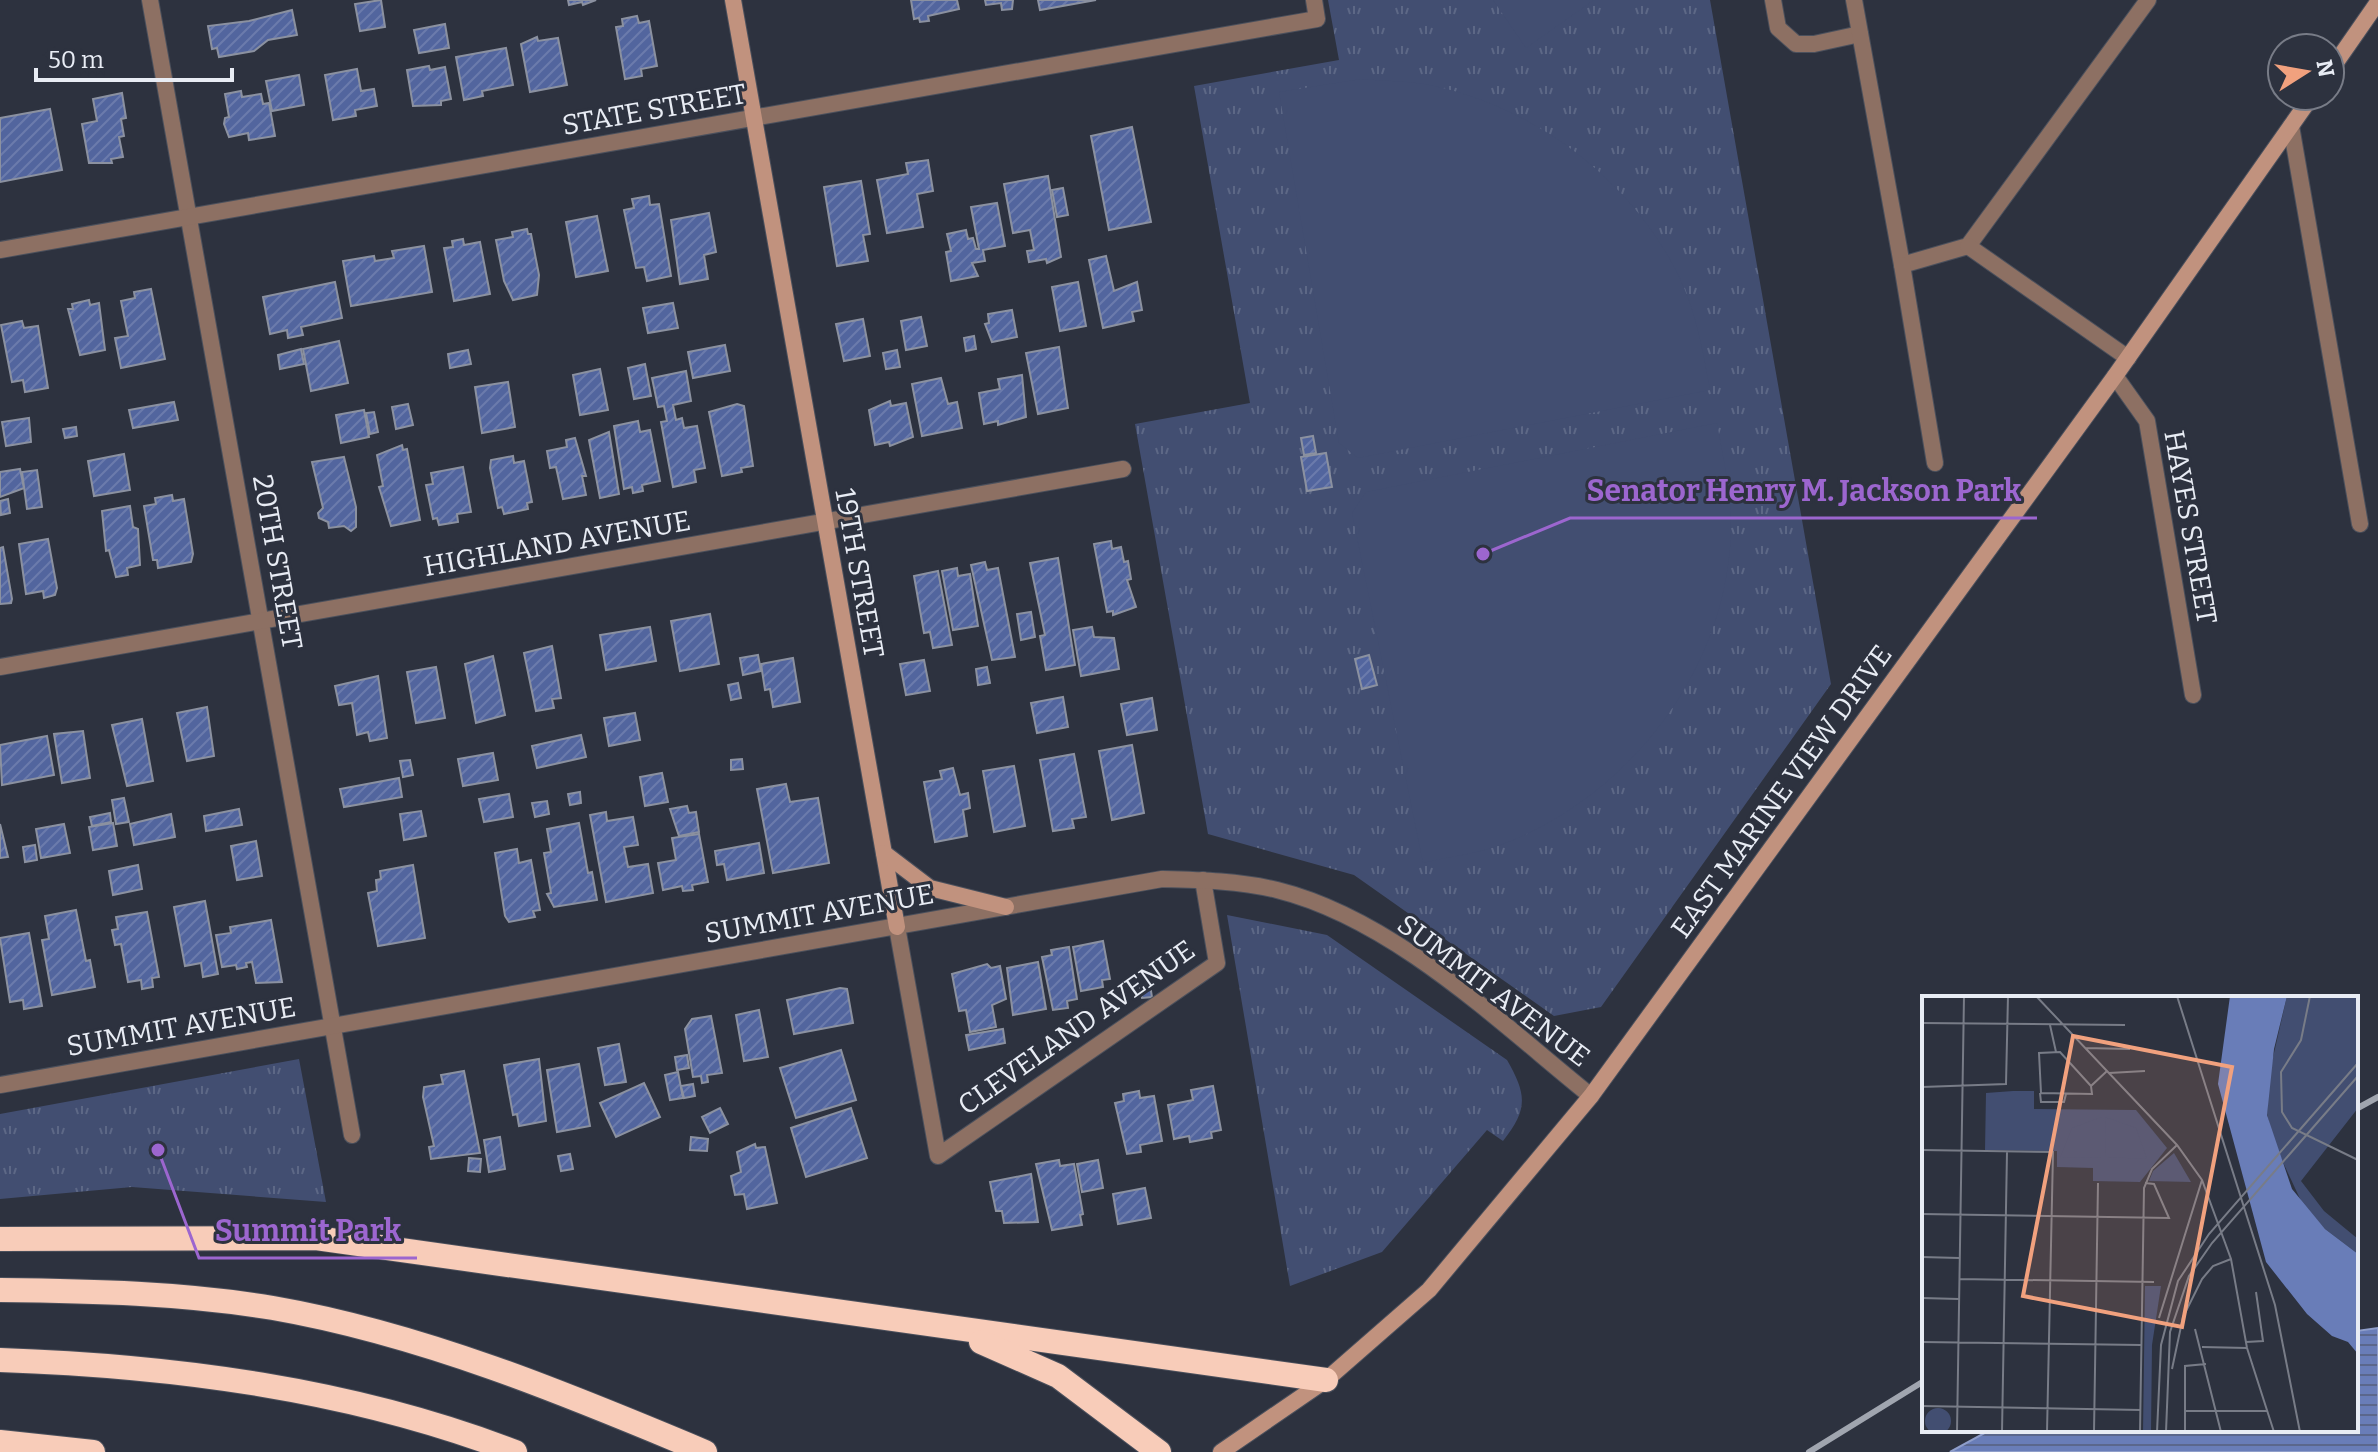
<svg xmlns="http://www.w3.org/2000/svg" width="2378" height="1452" font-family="Bitter,serif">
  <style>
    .park { fill: url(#park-tufts) }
    .pitch { fill: #424e71 }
    .water { fill: url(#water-rules); stroke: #8f9eca; stroke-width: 2 }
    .building { fill: url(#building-hatch); stroke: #8b91a0; stroke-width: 2 }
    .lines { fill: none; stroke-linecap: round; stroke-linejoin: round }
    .street-casing { stroke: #4b505c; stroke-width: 18 }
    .secondary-casing { stroke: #4b505c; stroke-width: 18 }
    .highway-casing { stroke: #4b505c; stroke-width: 26 }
    .street { stroke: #8d7063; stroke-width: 16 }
    .secondary { stroke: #c1927e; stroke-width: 16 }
    .highway { stroke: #f8ccb9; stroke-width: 24 }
    .rail { stroke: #a0a5af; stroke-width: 6 }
    .labels { text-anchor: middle; stroke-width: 6; stroke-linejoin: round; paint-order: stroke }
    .street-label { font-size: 28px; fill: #e8ecf4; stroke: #2d323f }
    .inset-road { fill: none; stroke: #787c87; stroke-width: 2 }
    .view { fill: #f1a17e; fill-opacity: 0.15; stroke: #f1a17e; stroke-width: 4 }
    .inset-edge { fill: none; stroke: #e8ecf4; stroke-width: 4 }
    .leader { fill: none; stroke: #9c66cf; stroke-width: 3 }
    .callout-dot { fill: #9c66cf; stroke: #2d323f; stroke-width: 3 }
    .callout-label { font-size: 30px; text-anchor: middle; font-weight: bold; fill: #9c66cf; stroke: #2d323f; stroke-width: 6; stroke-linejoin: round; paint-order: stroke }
  </style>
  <defs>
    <pattern id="park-tufts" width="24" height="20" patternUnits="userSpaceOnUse" patternTransform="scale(2)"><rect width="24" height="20" fill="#424e71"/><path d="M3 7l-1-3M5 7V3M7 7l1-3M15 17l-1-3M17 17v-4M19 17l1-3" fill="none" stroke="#5d6886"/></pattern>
    <pattern id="water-rules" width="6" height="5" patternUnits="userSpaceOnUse" patternTransform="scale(2)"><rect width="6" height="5" fill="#697db8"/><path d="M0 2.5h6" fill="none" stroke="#5b678c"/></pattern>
    <pattern id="building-hatch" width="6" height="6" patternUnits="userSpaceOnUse" patternTransform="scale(2)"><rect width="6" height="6" fill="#52659e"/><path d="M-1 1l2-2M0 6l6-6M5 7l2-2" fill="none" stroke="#6b7bac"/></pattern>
  </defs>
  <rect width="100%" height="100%" fill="#2d323f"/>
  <g class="park">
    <polygon points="1328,0 1710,0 1831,684 1601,1007 1554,1016 1354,875 1208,834 1135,424 1250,403 1194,86 1339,60"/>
    <path d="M 1227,915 L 1327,935 L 1507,1060 C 1527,1095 1528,1109 1503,1141 L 1487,1130 L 1382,1252 L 1290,1286 Z"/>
    <polygon points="299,1059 326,1202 132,1187 0,1199 0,1114"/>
  </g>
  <g class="pitch">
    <polygon points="1493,0 1594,0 1526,48"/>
    <path d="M 1361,79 C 1385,81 1411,81 1434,86 C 1541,109 1642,188 1685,290 C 1698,322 1704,357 1710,390 L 1358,458 L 1339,443 L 1279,92 Z"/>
    <path d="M 1717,423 C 1723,457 1731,491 1731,525 C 1730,663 1636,789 1511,841 C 1484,853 1451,856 1423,863 L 1352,513 L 1366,492 Z"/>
  </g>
  <polygon class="water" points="2378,1328 2378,1452 1950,1452 1990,1430 2356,1430 2356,1331"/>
  <g class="building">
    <polygon points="381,0 385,27 360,31 355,4"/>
    <polygon points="568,0 596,0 583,5 582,2 569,5"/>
    <polygon points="911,0 957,0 959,9 928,16 929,21 920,22 919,18 914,19"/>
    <polygon points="985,0 1013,0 1012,9 1002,10 1001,3 986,5"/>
    <polygon points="1038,0 1096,0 1040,10"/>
    <polygon points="292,10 297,35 268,40 254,51 219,57 217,48 212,49 208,26 249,21"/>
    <polygon points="637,16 639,23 649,21 657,66 641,69 642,76 625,79 616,27 623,26 622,19"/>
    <polygon points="445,24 449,48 419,53 414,30"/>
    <polygon points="537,37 538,41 558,38 567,85 530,92 521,44"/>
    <polygon points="506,48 513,85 482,91 483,96 464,100 456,57"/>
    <polygon points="429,66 430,70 445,67 451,99 441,101 441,105 413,106 407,70"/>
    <polygon points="357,69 361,91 374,89 377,106 355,110 356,116 333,120 325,75"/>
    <polygon points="299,75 304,105 272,111 266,81"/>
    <polygon points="241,91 242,97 261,94 263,104 269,103 275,136 249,140 248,133 229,137 224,124 225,118 229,117 225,94"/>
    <polygon points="122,93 126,118 121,119 124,136 119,137 123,157 111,159 112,163 89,163 82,124 97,121 93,99"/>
    <polygon points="50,109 62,170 0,182 0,118"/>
    <polygon points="1132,127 1151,222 1109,230 1091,136"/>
    <polygon points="928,160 933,191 917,194 923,227 887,233 877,180 908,174 906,163"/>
    <polygon points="1048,176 1061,257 1047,263 1046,259 1029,262 1027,251 1034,250 1030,230 1013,233 1004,184"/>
    <polygon points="861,181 870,234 863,235 868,261 837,266 824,187"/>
    <polygon points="1063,188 1068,215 1057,217 1052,190"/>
    <polygon points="649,196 650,205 659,204 671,276 647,281 644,267 636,268 624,210 634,208 632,199"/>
    <polygon points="997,203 1005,246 983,250 985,261 972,263 978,276 951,281 946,252 951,251 947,234 966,230 968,239 973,238 976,249 979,249 971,207"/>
    <polygon points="709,213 716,252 704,255 708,279 680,284 671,220"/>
    <polygon points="597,216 608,271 576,277 566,222"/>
    <polygon points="527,229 528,234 531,234 539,275 537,295 513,300 504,281 496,240 513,237 512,232"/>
    <polygon points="463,239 464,245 480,242 490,294 454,301 444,248 453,247 452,241"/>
    <polygon points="424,246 432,292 351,306 343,261 374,256 375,261 394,258 392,251"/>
    <polygon points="1106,256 1114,291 1137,282 1142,310 1132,312 1134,321 1103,328 1089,260"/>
    <polygon points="335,282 342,318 301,327 303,335 288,338 287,330 270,334 263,297"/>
    <polygon points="1078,282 1086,326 1060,331 1052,287"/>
    <polygon points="151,289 165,359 121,368 115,338 128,336 121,301 135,298 134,292"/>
    <polygon points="89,300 90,305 99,303 105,350 80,355 68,309 73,309 72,304"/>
    <polygon points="673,303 678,328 648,333 643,308"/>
    <polygon points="1012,310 1017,337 992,342 985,324 989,323 988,314"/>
    <polygon points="921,317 927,346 906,350 901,321"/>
    <polygon points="863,319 870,356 844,361 836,324"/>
    <polygon points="22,321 24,328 38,326 48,388 25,392 23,380 12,382 1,325"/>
    <polygon points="974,336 976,349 966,351 964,338"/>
    <polygon points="339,341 348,383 311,391 303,349"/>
    <polygon points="725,345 730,371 693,378 688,352"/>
    <polygon points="1059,347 1068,408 1038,414 1026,353"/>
    <polygon points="301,349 304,364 280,369 278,355"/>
    <polygon points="468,350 471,364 450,368 448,354"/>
    <polygon points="897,350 900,367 886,369 883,353"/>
    <polygon points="645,364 651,396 634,399 628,368"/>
    <polygon points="600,369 608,410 580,415 573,375"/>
    <polygon points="686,371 691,401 673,405 676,420 682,418 684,428 697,426 705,468 694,470 696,482 673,487 661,422 667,421 664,406 658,407 652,378"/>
    <polygon points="1022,375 1026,417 998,425 998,421 984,424 979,393 1000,389 998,379"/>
    <polygon points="941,378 948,404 957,402 962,428 922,436 912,384"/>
    <polygon points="508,382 515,427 482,433 475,387"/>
    <polygon points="890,401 891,406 906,403 913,437 890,446 889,442 875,445 869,410"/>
    <polygon points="174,402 178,420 133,428 129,410"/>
    <polygon points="408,404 413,425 396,429 392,407"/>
    <polygon points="737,404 744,406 753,466 741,468 742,472 722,476 709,412"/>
    <polygon points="364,410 369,437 341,443 336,415"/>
    <polygon points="374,412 378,432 370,434 366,413"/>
    <polygon points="29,418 31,442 6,446 2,422"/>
    <polygon points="638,421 640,432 650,430 660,481 642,485 643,491 633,493 632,487 624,489 614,426"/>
    <polygon points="76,427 77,436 65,438 63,429"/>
    <polygon points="609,432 619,494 600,498 589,440"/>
    <polygon points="1313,436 1316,453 1304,455 1301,438"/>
    <polygon points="575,438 586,476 582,476 586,495 563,499 556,467 550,468 547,451 567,447 566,440"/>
    <polygon points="402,445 403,450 407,449 420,520 391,526 379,487 383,486 377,455"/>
    <polygon points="1326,453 1332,487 1307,491 1301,457"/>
    <polygon points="124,454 130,490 94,496 88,461"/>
    <polygon points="513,456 514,463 524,461 532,502 527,503 528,509 504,514 502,507 498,508 490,468 491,460"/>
    <polygon points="344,457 356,507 356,527 351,531 344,526 329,528 328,522 319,518 318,513 323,508 312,462"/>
    <polygon points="463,467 471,512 457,514 458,522 439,525 437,518 433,519 426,485 433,484 431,473"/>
    <polygon points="20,469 24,488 0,497 0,472"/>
    <polygon points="37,470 42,507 27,509 22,472"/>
    <polygon points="172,495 173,501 184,499 193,554 191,562 158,568 157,560 153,560 144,506 156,504 155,498"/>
    <polygon points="8,499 10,513 1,515 0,501"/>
    <polygon points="130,506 133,527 138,529 140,565 127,568 128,575 116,577 109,550 106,551 102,511"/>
    <polygon points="48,539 57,588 55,595 44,598 43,591 26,594 19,544"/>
    <polygon points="1111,541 1112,549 1121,547 1124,562 1128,561 1131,579 1127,580 1136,607 1113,615 1113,611 1107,612 1094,544"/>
    <polygon points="3,547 12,599 11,603 0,604 0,548"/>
    <polygon points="1058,558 1075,665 1046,670 1040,636 1045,635 1030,563"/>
    <polygon points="985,562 987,570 998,568 1015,657 992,660 971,565"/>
    <polygon points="957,568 958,576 970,574 978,626 953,630 942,571"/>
    <polygon points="938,571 952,645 933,648 930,632 924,633 914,576"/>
    <polygon points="1031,612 1035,637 1021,640 1017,614"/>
    <polygon points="710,614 719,664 680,671 671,621"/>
    <polygon points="650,627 656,661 606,670 600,635"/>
    <polygon points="1092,627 1094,637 1114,638 1119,669 1081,676 1073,630"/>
    <polygon points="552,646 561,698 552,699 554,708 536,711 524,653"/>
    <polygon points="758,655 761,671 743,675 740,658"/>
    <polygon points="1369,655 1377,685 1362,689 1355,659"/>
    <polygon points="493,656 505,715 476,723 465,664"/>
    <polygon points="793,658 800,702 773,707 770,689 765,690 761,664"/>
    <polygon points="924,660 930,691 906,695 900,664"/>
    <polygon points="436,667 445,718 416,723 407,672"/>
    <polygon points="987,667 990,683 978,685 976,669"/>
    <polygon points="378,676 387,738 370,741 368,732 357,735 352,703 339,705 335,686"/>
    <polygon points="738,683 741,698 731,700 728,685"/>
    <polygon points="1063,697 1068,727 1037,733 1031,703"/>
    <polygon points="1152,698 1157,730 1127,735 1121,704"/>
    <polygon points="207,707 214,756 187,761 177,713"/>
    <polygon points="635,713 640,740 609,746 604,718"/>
    <polygon points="142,719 153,781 127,786 112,725"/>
    <polygon points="83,731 90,778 62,783 54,734"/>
    <polygon points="581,735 586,757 537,768 532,746"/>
    <polygon points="47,736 54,775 2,785 0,745"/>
    <polygon points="1132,745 1144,813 1112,820 1099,751"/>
    <polygon points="493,753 498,780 463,786 458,759"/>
    <polygon points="1074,754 1086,817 1072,819 1074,828 1053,831 1040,760"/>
    <polygon points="742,759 743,769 731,770 731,760"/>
    <polygon points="410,760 413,775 403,777 400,761"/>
    <polygon points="1014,766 1025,826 994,832 983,771"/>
    <polygon points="953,768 960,795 968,793 970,808 963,810 967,836 935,842 924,782 942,779 940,771"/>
    <polygon points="662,773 668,802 645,806 640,777"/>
    <polygon points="399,778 402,797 344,807 340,789"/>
    <polygon points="786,784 790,802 818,798 829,863 773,873 757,789"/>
    <polygon points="580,792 581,803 570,805 568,794"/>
    <polygon points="509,794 513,817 484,822 479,799"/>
    <polygon points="124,798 129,822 116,824 112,800"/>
    <polygon points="547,801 549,814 535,817 532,803"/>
    <polygon points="687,806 689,813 696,812 699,832 679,836 670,809"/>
    <polygon points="239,809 242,825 206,831 204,816"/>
    <polygon points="421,811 426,836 404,840 400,814"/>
    <polygon points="606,812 607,821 633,817 638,845 624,847 628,867 648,864 653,893 606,902 590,815"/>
    <polygon points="110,813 111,822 92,826 90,817"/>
    <polygon points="171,814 175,837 134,845 130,824"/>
    <polygon points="113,823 117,846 93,850 89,827"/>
    <polygon points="579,823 588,873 592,872 597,900 554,907 547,894 551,893 544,853 551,852 547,829"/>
    <polygon points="0,824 8,857 0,858"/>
    <polygon points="64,824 70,853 41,858 36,829"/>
    <polygon points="699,834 708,882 692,885 693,890 683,891 682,886 663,890 658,863 676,860 672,838"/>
    <polygon points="256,841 262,876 237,880 231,846"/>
    <polygon points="759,843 764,873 727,880 724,864 717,865 715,851"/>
    <polygon points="35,845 37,860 25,862 23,847"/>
    <polygon points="517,849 519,863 531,860 540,910 533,911 535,917 509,922 505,916 495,853"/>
    <polygon points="138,865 142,889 113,895 109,871"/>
    <polygon points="413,865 425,938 378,946 368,893 377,891 376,880 381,879 380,871"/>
    <polygon points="205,901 218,974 203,977 201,963 185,966 174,907"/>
    <polygon points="76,910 86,961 90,960 95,987 52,995 42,940 49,939 45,916"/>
    <polygon points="147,912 159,977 152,978 153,987 142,989 141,980 128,982 121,944 115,945 112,930 118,929 116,917"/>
    <polygon points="271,920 282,982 256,983 252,962 246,963 247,967 237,969 236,965 222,967 216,935 231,933 230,927"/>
    <polygon points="29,933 42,1006 24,1009 23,1000 10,1002 0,938"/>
    <polygon points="1103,941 1110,979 1102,980 1103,987 1081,991 1073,947"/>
    <polygon points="1069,947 1077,999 1067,1001 1068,1008 1053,1010 1042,957 1052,955 1051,950"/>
    <polygon points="1038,962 1046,1009 1013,1015 1007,968"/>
    <polygon points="987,964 991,968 1000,966 1006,999 992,1005 996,1027 970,1032 966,1010 959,1011 952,974"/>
    <polygon points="1150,985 1152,997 1142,998 1140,986"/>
    <polygon points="840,988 847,989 853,1023 794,1034 787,1000"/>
    <polygon points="759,1010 768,1057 744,1061 736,1015"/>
    <polygon points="711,1016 722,1073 707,1075 708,1082 702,1083 701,1076 693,1077 685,1029 692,1019"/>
    <polygon points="1003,1029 1005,1043 969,1050 966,1035"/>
    <polygon points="619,1044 626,1082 605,1085 598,1048"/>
    <polygon points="841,1050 856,1100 796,1118 780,1068"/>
    <polygon points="687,1055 689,1068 677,1070 675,1057"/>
    <polygon points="539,1059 546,1121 519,1126 517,1114 513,1115 504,1065"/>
    <polygon points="579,1064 590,1126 557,1132 547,1070"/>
    <polygon points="464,1071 480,1153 431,1159 429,1147 434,1146 423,1097 424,1087 443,1084 441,1075"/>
    <polygon points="678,1072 683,1098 670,1100 665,1075"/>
    <polygon points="644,1083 660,1117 616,1137 600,1103"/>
    <polygon points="693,1084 695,1096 684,1098 681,1086"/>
    <polygon points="1213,1086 1221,1130 1211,1132 1212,1138 1190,1142 1189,1136 1174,1139 1168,1105 1193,1100 1191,1090"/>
    <polygon points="1139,1091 1140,1098 1154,1096 1162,1141 1140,1145 1141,1152 1127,1154 1115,1103 1124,1101 1123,1094"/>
    <polygon points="720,1108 728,1124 710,1133 702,1117"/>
    <polygon points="851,1108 867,1158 806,1177 791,1128"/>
    <polygon points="500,1137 505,1169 489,1172 484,1140"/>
    <polygon points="691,1137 708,1139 707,1151 690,1150"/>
    <polygon points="755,1144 756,1148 765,1147 777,1203 747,1209 744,1194 735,1195 731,1176 741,1172 737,1152"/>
    <polygon points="570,1154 573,1169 561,1171 558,1156"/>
    <polygon points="469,1158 481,1159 480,1172 468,1171"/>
    <polygon points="1059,1160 1060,1166 1074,1164 1083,1214 1080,1215 1082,1225 1052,1230 1036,1164"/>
    <polygon points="1098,1160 1103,1188 1082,1192 1077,1164"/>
    <polygon points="1031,1174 1038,1222 1004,1223 1002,1211 996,1211 990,1182"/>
    <polygon points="1145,1188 1151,1218 1118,1224 1113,1194"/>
  </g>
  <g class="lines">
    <defs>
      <g id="street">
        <polyline points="150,0 352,1135"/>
        <polyline points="1773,0 1778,28 1796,44 1814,44 1860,34"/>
        <polyline points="1854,0 1902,265 1968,246 2148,0"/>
        <polyline points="2291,126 2360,524"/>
        <polyline points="1968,246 2128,358"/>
        <polyline points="0,250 1317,19 1314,0"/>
        <polyline points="1902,265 1935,463"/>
        <polyline points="2115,376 2147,421 2193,695"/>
        <polyline points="0,667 1123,469"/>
        <polyline points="897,927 938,1156 1217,963 1203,880"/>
        <path d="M 0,1085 L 1162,879 C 1200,880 1240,881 1277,890 C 1394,919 1499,1022 1591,1096"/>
      </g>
      <g id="secondary">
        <polyline points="733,0 897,927"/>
        <polyline points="2330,71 2378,2"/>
        <polyline points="884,853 930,888 1006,907"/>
        <polyline points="1221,1452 1326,1380 1429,1290 1591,1096 2115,376 2312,96"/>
      </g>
      <g id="highway">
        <polyline points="0,1239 316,1238 1326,1380"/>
        <path d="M 0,1290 C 91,1291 183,1293 273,1308 C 422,1334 567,1394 705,1452"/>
        <polyline points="981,1342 1058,1376 1159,1452"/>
        <path d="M 0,1360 C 174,1366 352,1389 515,1452"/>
        <polyline points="0,1442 93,1452"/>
      </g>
    </defs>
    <use href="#street" class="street-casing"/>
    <use href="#secondary" class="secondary-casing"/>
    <use href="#highway" class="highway-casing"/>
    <use href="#street" class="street"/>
    <use href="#secondary" class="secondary"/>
    <use href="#highway" class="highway"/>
    <g class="rail">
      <polyline points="2356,1109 2378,1097"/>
      <polyline points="1809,1452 1924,1381"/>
    </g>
  </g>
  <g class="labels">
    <g class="street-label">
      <text transform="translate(654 109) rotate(-10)" y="10">STATE STREET</text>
      <text transform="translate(2191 527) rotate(80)" y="10">HAYES STREET</text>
      <text transform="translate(557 543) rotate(-10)" y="10">HIGHLAND AVENUE</text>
      <text transform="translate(278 562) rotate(80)" y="10">20TH STREET</text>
      <text transform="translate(860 573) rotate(80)" y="10">19TH STREET</text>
      <text transform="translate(1781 791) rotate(-54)" y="10">EAST MARINE VIEW DRIVE</text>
      <text transform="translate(819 913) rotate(-10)" y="10">SUMMIT AVENUE</text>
      <text transform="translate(1494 990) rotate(37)" y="10">SUMMIT AVENUE</text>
      <text transform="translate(181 1026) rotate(-10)" y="10">SUMMIT AVENUE</text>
      <text transform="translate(1076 1027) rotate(-35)" y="10">CLEVELAND AVENUE</text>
    </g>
  </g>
  <g transform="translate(1922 996)">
    <rect width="436" height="436" fill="#2d323f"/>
    <path d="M 365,0 L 436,0 L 436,112 L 379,185 L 402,215 L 436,243 L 436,258 L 403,233 L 380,207 L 352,147 L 345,118 L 347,79 ZM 91,95 L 112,95 L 112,113 L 214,114 L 245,152 L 218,186 L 171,185 L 171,172 L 135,171 L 135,155 L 63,154 L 64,97 ZM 252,157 L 269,186 L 227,185 L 231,175 ZM 223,290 L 239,290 L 230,349 L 229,436 L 221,436 Z" fill="#424e71"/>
    <path d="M 180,121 L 180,161 L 138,162 L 150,132 ZM 183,121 L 214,132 L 225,163 L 184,161 ZM3 425a13 13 0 1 1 26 0a13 13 0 1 1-26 0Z" fill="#424e71"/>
    <path d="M 308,0 L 365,0 L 352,53 L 345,119 L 370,193 L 403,233 L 436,258 L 436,358 L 426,346 L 410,340 L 385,318 L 344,266 L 296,88 Z" fill="#697db8"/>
    <path class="inset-road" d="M 114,0 L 255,149 L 280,184 L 309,263 L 325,352 L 352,436M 255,0 L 353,309 L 378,436M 388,0 L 379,44 L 359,76 L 360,116 L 370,132 L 436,164M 0,27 L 203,29M 128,29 L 134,56M 163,52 L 208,53M 187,77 L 223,75M 169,90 L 138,56 L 117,57 L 119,97 L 170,98 L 169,90 L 185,75M 0,91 L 84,88 L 86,0M 118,97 L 119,106 L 142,106 L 144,98M 0,154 L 131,156 L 125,436M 0,218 L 247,222 L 232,188 L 223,187M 0,261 L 37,262M 37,283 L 232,286M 0,302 L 37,303M 237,322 L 280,184M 273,333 L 299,436M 0,346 L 219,349M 324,346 L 341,345 L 334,296M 280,351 L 325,352M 250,373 L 261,321 L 280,283 L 291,270 L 309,263M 0,410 L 219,414M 263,415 L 345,415M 35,436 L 42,0M 80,436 L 85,156M 172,436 L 176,187M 218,436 L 222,192 L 230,173 L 255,149M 235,436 L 239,349 L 256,285 L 287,238 L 436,67M 244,436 L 248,336 L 267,280 L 290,247 L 436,80M 263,436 L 263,370 L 284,368"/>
    <path class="view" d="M 151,40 L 310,71 L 260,331 L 101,300 Z"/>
    <rect width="436" height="436" class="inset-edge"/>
  </g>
  <path class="leader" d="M1483 554L1570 518H2037M158 1150L199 1258H417"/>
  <g class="callout-dot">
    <circle cx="1483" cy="554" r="8"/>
    <circle cx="158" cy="1150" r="8"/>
  </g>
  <g class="callout-label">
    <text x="1804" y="501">Senator Henry M. Jackson Park</text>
    <text x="308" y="1241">Summit Park</text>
  </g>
  <g transform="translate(2306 72) rotate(79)"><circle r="38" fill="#2d323f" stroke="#787c87" stroke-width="2"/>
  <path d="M0-6L14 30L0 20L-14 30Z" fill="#f1a17e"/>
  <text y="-12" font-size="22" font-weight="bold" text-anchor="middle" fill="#e8ecf4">N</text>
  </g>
  <path d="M36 68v12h196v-12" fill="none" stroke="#e8ecf4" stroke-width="4"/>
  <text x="48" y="68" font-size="24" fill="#e8ecf4" stroke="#2d323f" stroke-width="6" paint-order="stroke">50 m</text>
</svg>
